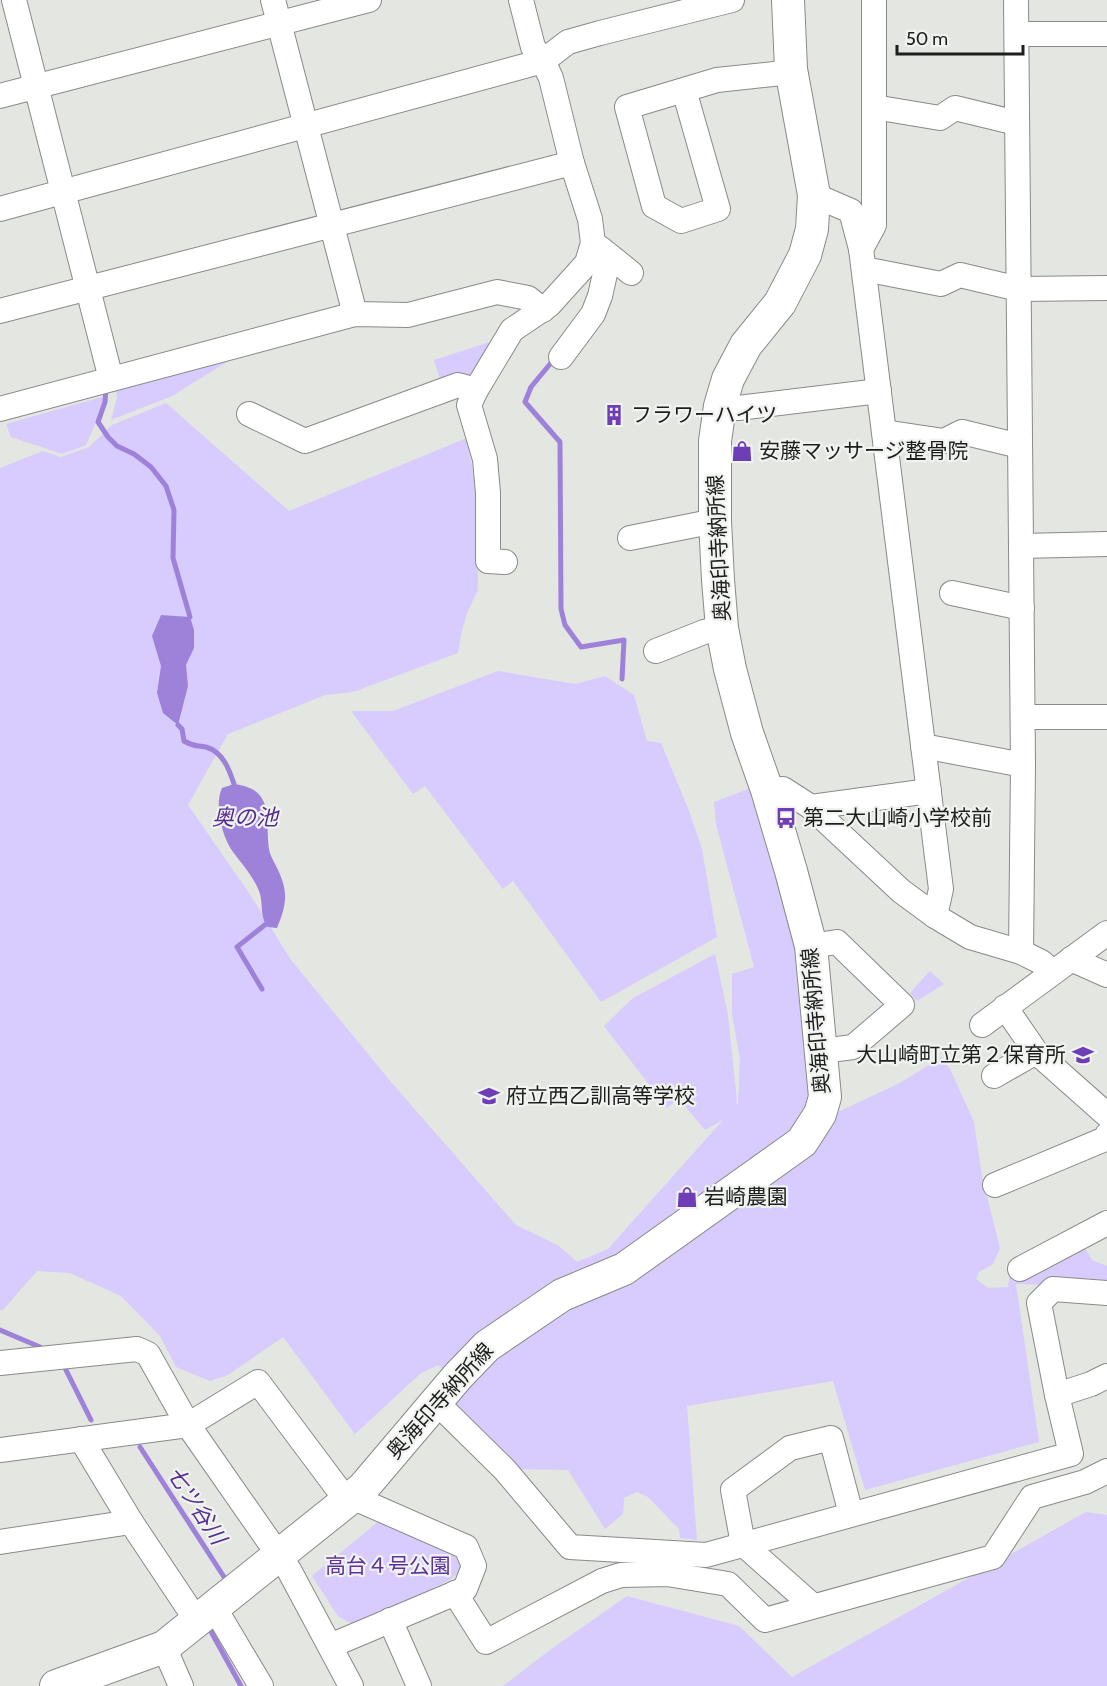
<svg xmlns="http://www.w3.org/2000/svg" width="1107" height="1686" font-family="Cabin,'Noto Sans JP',sans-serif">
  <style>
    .green { fill: #d8cbfd }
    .water { fill: #9e82da }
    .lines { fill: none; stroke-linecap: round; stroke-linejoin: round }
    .stream { stroke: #9e82da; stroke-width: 5 }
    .minor-casing { stroke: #888b87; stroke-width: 26 }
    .major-casing { stroke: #888b87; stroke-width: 34 }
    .minor { stroke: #fff; stroke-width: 24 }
    .major { stroke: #fff; stroke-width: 32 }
    .labels { text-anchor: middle; stroke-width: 4.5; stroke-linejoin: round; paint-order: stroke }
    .poi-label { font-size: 21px; fill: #1d1e1d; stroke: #f0f3ef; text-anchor: start }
    .street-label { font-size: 21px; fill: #1d1e1d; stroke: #f0f3ef }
    .park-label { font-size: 21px; fill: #5d349b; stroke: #f0f3ef }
    .water-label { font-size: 22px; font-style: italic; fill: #562d93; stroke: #f0f3ef }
  </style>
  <rect width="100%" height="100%" fill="#e3e6e1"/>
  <g class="green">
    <polygon points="499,339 485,365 469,376 440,379 434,360"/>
    <polygon points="243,352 172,396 111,420 117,398 116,385"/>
    <polygon points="102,397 105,402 86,445 62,454 11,437 6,424"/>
    <polygon points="166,403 289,511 467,438 477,495 478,590 467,613 461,634 458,653 353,692 325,695 228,734 188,805 251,896 291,960 391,1082 516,1225 559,1246 577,1262 608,1249 723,1120 705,1130 678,1098 667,1108 604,1026 633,998 715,954 728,1015 737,1101 735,1105 738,1103 740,1059 732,1014 732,974 754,967 716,824 714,802 751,788 800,946 818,1125 842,1110 896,1085 941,1058 950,1069 974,1122 982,1177 1000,1248 993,1264 979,1272 976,1279 988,1288 1008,1287 1011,1267 1084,1247 1092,1260 1107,1266 1107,1286 1016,1284 1039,1442 865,1490 833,1381 687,1406 697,1540 680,1538 679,1529 648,1497 637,1492 624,1498 623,1514 605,1529 568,1470 513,1469 452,1401 458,1394 439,1365 421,1373 355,1434 283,1337 228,1375 210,1381 176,1367 160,1336 121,1296 70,1273 37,1271 3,1310 0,1310 0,468 43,451 61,457 89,447 112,425"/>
    <polygon points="498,671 575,684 605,676 634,695 647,741 661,743 689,811 702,849 717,937 601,1002 513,881 503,889 425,786 413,794 351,711 393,711"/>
    <polygon points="930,971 944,984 917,1001 910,993"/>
    <polygon points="1086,1512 1107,1515 1107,1686 503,1686 554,1647 627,1596 739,1626 792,1677"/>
    <polygon points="384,1517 456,1557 462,1569 450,1580 355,1626 338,1616 312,1576"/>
  </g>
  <g class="water">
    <polygon points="161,615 190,617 194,630 194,648 186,665 188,686 178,725 163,713 157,693 161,666 152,636"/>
    <path d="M 234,784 C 275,789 265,818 269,849 C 270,856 275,863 278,870 C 289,893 286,906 277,928 L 268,927 C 259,916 264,904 259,891 C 253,876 242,864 233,852 C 222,837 214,805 222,788 Z"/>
  </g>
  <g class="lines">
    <g class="stream">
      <polyline points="555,358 531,387 525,402 560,442 561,609 565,625 581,647 624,640 622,679"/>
      <polyline points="106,388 105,402 98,422 108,437 117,446 134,454 151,467 166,486 174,510 173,558 190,617"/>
      <path d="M 178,725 L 182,729 L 184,741 C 194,747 196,745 206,747 C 223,752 229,769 234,784"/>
      <polyline points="262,989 237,947 266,924"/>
      <polyline points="0,1330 40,1347"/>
      <polyline points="63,1364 91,1420"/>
      <polyline points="140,1447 226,1580 230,1577"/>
      <polyline points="209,1628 241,1686"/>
    </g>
    <defs>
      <g id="minor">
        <polyline points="14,0 111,379"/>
        <polyline points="273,0 355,314"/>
        <polyline points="1016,0 1023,765 1021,952"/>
        <polyline points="1017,34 1107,34"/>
        <polyline points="684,90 718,209 681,221 654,206 627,107 717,80 792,72"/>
        <polyline points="0,96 369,0"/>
        <polyline points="874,107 940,118 955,108 1017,123"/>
        <polyline points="814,195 851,211 861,249 941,889 935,916"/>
        <polyline points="0,209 543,61 568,42 600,33 732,0"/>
        <polyline points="600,248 631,273"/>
        <polyline points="861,249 874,225 874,0"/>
        <polyline points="864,269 941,284 960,275 1019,289 1107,288"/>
        <polyline points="0,311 572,163"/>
        <polyline points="561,357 593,314 600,296 609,256"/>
        <polyline points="720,406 738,408 879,391"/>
        <polyline points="0,409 355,314 408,315 497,292 528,298 543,310"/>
        <polyline points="249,414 305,441 458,385 476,390"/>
        <polyline points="884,432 944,441 962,432 1020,446"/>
        <polyline points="630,538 715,521"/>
        <polyline points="1021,546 1107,544"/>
        <polyline points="505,562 488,561 488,493 485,459 469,405 476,390 512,330 549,305 587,263 593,243 590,219 572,163 551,78 543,61 533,47 521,0"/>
        <polyline points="952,593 1022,608"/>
        <polyline points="656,651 704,632 722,628"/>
        <polyline points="1023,717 1107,717"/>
        <polyline points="923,746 1023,765"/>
        <polyline points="767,790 783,789 811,807 901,891 935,916 970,937 1021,952 1041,962 1053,972"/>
        <polyline points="811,807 929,791"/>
        <polyline points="811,946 837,942 902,1005 853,1047 822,1051"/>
        <polyline points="1071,959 1107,975"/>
        <polyline points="1005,1007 1036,1052 1107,1115"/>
        <polyline points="982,1025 1107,933"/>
        <polyline points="994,1076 1036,1052"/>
        <polyline points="995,1185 1105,1139 1107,1135"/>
        <polyline points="1020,1269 1107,1223"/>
        <polyline points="0,1363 137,1349 148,1354 188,1425 289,1570 351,1686"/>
        <polyline points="1057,1395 1091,1384 1107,1376"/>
        <polyline points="436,1402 505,1470 570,1547 706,1555 1071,1454 1057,1395 1039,1303 1053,1289 1107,1293"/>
        <polyline points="81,1439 131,1522 197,1621"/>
        <polyline points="0,1450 188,1425 258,1382 347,1501"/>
        <polyline points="0,1542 131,1522"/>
        <polyline points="455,1593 486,1642 602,1581 621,1575 667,1574 728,1584 765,1620 993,1557 1032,1497 1085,1482 1107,1471"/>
        <polyline points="813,1606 743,1544 733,1490 790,1448 831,1438 851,1514"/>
        <polyline points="214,1607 261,1686"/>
        <polyline points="390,1620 419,1686"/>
        <polyline points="330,1646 465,1589 474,1566 466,1547 352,1497"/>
        <polyline points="164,1647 181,1686"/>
      </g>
      <polyline id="major" points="56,1686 164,1647 363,1488 458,1376 487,1346 562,1295 624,1269 802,1142 820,1114 825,1097 811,946 791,871 767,790 747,733 730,669 722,628 718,580 715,521 715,441 720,406 728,379 746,345 780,303 805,255 812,229 814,195 791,69 788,0"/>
    </defs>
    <use href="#minor" class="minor-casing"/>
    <use href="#major" class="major-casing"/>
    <use href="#minor" class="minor"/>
    <use href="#major" class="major"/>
  </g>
  <defs>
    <symbol id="building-bare" viewBox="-9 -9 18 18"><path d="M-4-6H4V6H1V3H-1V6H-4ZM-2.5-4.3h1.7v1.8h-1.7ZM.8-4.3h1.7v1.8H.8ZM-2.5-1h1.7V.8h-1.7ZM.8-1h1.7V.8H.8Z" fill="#6e3eb6" stroke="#f0f3ef" stroke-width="2.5" paint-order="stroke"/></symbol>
    <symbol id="shop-bare" viewBox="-9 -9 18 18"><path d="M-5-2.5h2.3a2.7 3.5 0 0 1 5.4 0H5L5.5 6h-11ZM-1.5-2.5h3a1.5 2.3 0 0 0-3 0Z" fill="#6e3eb6" stroke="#f0f3ef" stroke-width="2.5" paint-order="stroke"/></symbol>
    <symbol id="bus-bare" viewBox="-9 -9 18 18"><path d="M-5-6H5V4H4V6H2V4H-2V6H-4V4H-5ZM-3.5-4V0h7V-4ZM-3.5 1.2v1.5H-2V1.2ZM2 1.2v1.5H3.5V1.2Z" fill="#6e3eb6" stroke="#f0f3ef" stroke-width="2.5" paint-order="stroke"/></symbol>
    <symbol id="school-bare" viewBox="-9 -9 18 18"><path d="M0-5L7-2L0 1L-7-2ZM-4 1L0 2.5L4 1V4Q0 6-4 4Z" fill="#6e3eb6" stroke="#f0f3ef" stroke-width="2.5" paint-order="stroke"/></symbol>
  </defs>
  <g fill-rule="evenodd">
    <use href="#building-bare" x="599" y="400" width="30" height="30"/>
    <use href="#shop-bare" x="727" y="436" width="30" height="30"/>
    <use href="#bus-bare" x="771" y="803" width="30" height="30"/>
    <use href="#school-bare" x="1068" y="1040" width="30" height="30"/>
    <use href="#school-bare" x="474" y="1081" width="30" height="30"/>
    <use href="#shop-bare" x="672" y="1182" width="30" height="30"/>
  </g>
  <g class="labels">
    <g class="poi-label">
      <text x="631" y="422">フラワーハイツ</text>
      <text x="759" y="458">安藤マッサージ整骨院</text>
      <text x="803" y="825">第二大山崎小学校前</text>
      <text x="1066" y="1062" text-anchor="end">大山崎町立第２保育所</text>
      <text x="506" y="1103">府立西乙訓高等学校</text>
      <text x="704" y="1204">岩崎農園</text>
    </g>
    <g class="street-label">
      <text transform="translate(719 548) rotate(-93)" y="7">奥海印寺納所線</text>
      <text transform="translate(816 1021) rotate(-95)" y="7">奥海印寺納所線</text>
      <text transform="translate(440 1401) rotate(-48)" y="7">奥海印寺納所線</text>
    </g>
    <g class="park-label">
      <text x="388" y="1573">高台４号公園</text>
    </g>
    <g class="water-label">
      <text x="245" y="825">奥の池</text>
      <text transform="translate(197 1505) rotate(57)" y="8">七ツ谷川</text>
    </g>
  </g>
  <path d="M897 45v9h126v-9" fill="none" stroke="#1d1e1d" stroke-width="3"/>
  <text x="906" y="45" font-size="18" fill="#1d1e1d" stroke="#f0f3ef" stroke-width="4.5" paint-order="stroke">50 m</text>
</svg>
